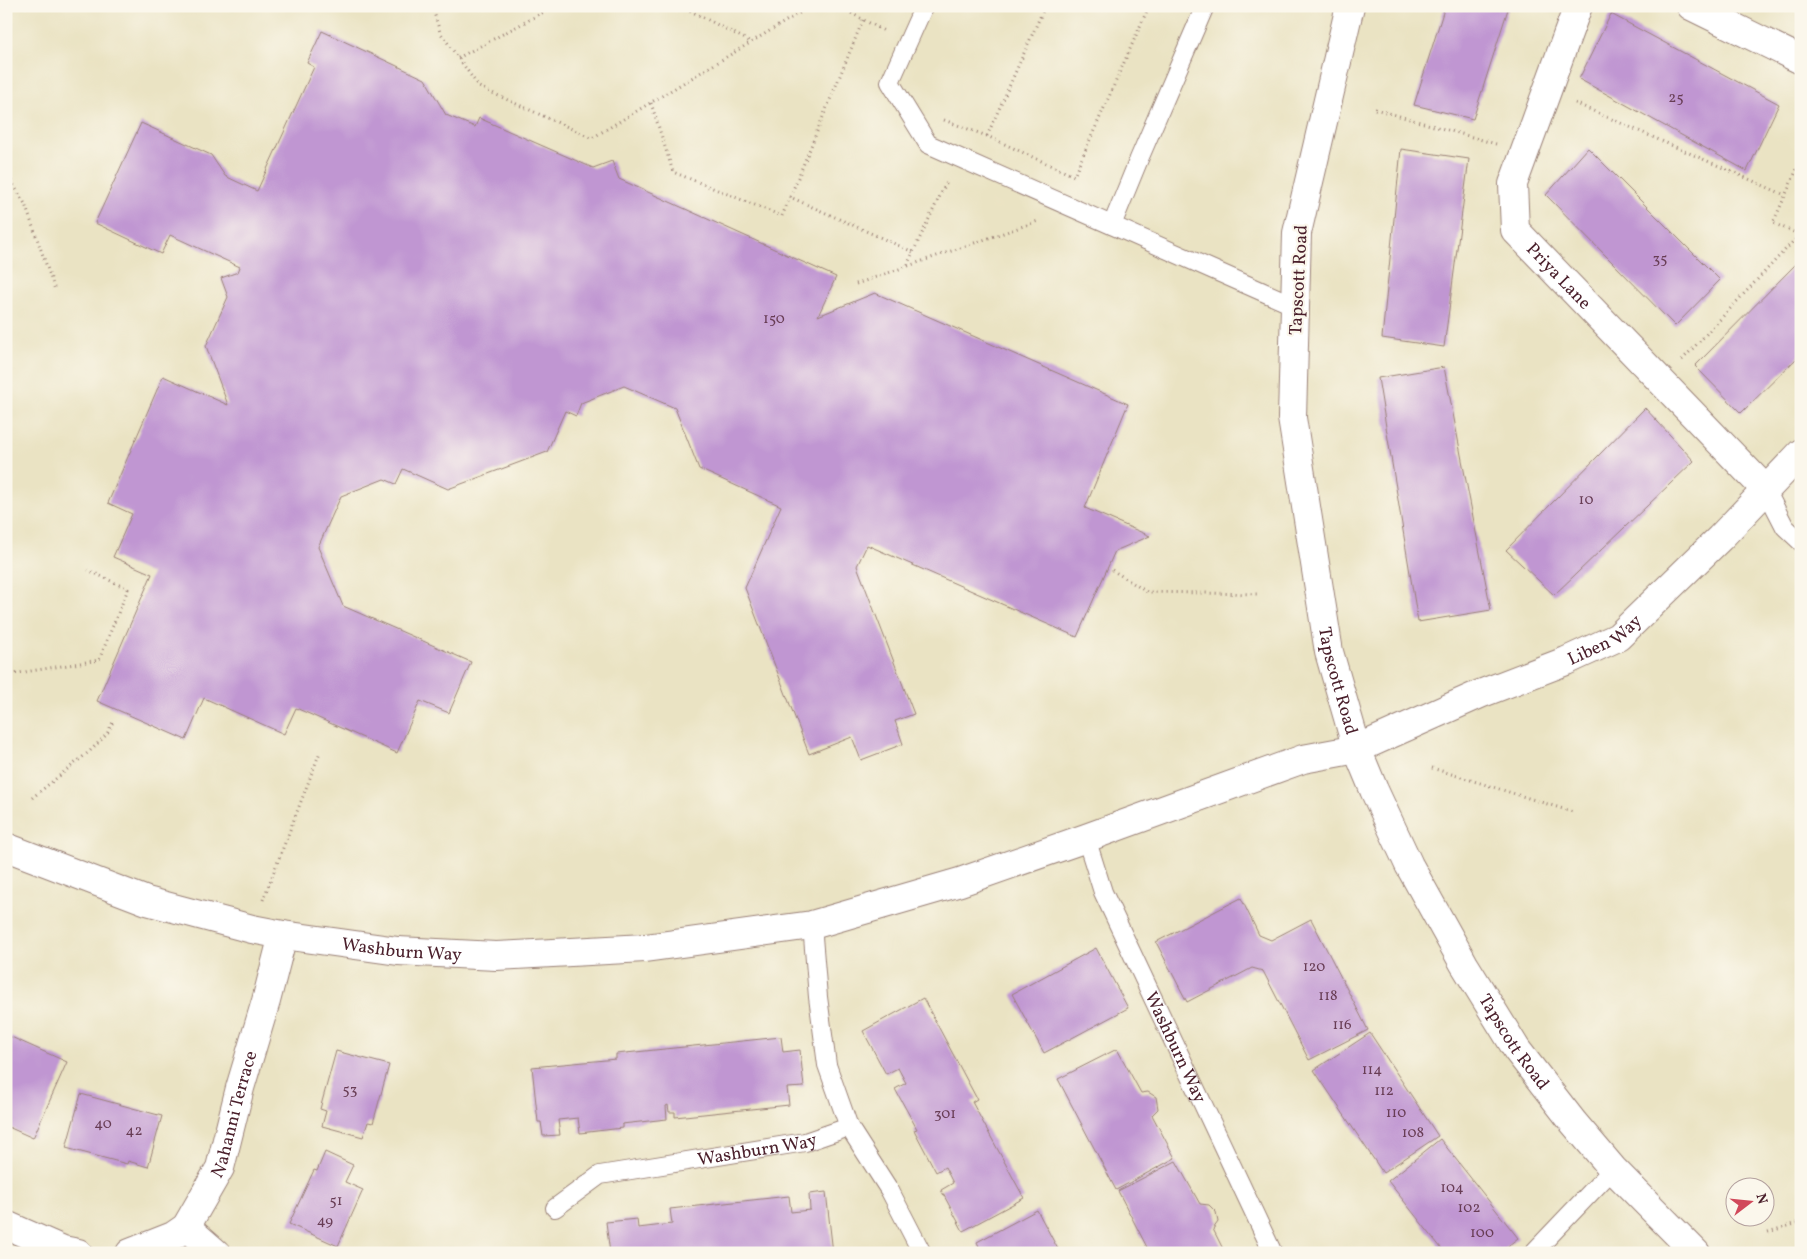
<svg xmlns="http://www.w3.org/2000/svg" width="1807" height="1259" font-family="Vollkorn,serif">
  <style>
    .building { fill: #c096d2 }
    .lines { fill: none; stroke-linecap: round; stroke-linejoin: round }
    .lane-casing { stroke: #9a8177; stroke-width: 20 }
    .street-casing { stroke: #9a8177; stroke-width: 30 }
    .secondary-casing { stroke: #9a8177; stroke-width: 30 }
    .path { stroke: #9a8177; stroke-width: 3; stroke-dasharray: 1 4; stroke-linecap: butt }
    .lane { stroke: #fff; stroke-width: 18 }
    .street { stroke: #fff; stroke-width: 28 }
    .secondary { stroke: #fff; stroke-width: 28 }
    .labels { text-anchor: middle; stroke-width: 4.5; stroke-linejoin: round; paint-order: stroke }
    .number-label { font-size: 15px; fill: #683d55 }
    .street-label { font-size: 18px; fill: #4a1f2b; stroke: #fbf7ec }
  </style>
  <rect width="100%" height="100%" fill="#fbf7ec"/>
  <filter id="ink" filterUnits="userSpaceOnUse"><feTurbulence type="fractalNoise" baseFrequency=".02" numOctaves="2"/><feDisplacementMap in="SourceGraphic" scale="10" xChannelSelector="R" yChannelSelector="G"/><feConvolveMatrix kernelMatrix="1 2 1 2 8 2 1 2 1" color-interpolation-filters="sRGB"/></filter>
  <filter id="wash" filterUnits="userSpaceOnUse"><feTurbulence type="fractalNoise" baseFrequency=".0096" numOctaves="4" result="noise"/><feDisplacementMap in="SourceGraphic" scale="20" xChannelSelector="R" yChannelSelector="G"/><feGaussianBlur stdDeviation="1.12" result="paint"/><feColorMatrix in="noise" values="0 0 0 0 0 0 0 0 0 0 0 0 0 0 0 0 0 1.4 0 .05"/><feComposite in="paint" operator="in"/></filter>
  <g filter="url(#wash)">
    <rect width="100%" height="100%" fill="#eae3c3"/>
    <g id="blocks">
      <g class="building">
        <polygon points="1445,6 1509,6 1473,119 1414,105"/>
        <polygon points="1611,14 1779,104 1747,171 1579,79"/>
        <polygon points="322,31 425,79 446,115 475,127 479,118 593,168 612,161 619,179 836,277 818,316 875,293 1128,404 1085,508 1150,536 1115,551 1077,637 867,545 857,566 914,714 895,721 903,744 861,760 852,737 809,754 745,588 781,506 699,469 675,408 624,386 581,403 576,416 565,411 547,452 448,489 403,469 396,484 384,479 341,496 318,547 343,606 471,662 449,713 420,701 397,753 296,708 284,734 204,698 186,740 97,701 152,574 113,557 132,514 108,503 163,376 228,405 206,346 228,297 221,278 238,272 240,267 170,235 161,254 95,223 141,123 211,155 225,176 257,191 314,67 307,63"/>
        <polygon points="1588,148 1720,280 1675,326 1546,195"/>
        <polygon points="1401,149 1469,159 1444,347 1382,338"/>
        <polygon points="1801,259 1801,354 1741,413 1695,366"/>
        <polygon points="1444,367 1491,610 1418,622 1378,378"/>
        <polygon points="1645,408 1694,461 1554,595 1506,550"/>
        <polygon points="1241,898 1259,935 1271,940 1311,919 1368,1030 1309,1060 1263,971 1252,968 1187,1002 1156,942"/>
        <polygon points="1096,948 1128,1008 1044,1053 1012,994"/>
        <polygon points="923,998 977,1099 972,1102 1024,1198 963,1231 941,1190 953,1183 945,1167 936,1172 914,1130 917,1129 895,1089 906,1083 898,1068 886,1074 863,1031"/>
        <polygon points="1370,1033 1438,1136 1383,1173 1314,1070"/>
        <polygon points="9,1036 67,1062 33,1138 6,1126 6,1042"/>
        <polygon points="781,1037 783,1052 800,1050 804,1087 787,1088 789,1105 675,1117 675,1112 669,1112 668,1105 666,1106 667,1119 622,1124 622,1128 580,1133 578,1118 558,1120 560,1135 543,1136 541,1122 538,1122 532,1067 616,1059 616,1054"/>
        <polygon points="1117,1049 1141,1093 1148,1092 1156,1097 1158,1109 1152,1115 1175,1158 1116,1190 1058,1079"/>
        <polygon points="336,1051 389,1065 373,1123 368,1122 363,1137 322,1126 326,1111 320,1109"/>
        <polygon points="81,1094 162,1116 148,1167 128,1161 127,1164 66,1148"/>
        <polygon points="1440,1139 1518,1238 1499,1253 1445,1253 1388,1181"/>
        <polygon points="325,1152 353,1165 345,1182 363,1190 338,1246 289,1224 314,1170 317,1171"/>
        <polygon points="1176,1161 1200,1204 1209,1205 1216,1212 1218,1222 1213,1229 1225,1253 1150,1253 1118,1191"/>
        <polygon points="826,1192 833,1253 610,1253 606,1222 637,1219 638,1228 672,1224 670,1209 789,1196 791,1212 810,1210 809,1194"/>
        <polygon points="1037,1210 1060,1253 982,1253 977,1242"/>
      </g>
    </g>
  </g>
  <g filter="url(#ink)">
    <use href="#blocks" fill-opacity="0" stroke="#9a8177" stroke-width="1"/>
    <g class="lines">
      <defs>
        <g id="lane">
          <polyline points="924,6 890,82 928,144 1295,306"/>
          <polyline points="1112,225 1139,159 1205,6"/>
          <polyline points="1766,490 1785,527 1801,542"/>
          <path id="s1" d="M 1086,838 L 1103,892 L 1273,1253"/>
          <polyline points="812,925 818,997 827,1065 849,1127 890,1191 922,1253"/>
          <path id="s2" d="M 555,1208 L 600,1175 L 805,1142 L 849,1127"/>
          <polyline points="1533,1253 1613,1169"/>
        </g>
        <g id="street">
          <path id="s3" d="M 1578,6 L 1513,184 L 1515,230 L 1766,490"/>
          <polyline points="1691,6 1801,60"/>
          <path id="s4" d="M 1357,749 L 1480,694 L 1566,661 L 1618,637 L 1720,538 L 1801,453"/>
          <polyline points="6,1225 63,1250 78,1253"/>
          <polyline points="186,1227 216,1253"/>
          <path id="s5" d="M 130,1253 L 173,1236 L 186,1227 L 220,1168 L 240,1088 L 266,1001 L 283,935"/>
        </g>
        <g id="secondary">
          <path id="s6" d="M 1350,6 L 1297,233 L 1292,418 L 1329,652 L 1357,749 L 1374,790 L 1409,865 L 1464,964 L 1517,1050 L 1573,1122 L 1613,1169 L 1696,1253"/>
          <path id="s7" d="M 6,847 L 147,901 L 252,929 L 283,935 L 398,951 L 496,956 L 645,948 L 812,925 L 960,882 L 1086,838 L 1303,759 L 1357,749"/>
        </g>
      </defs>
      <use href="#lane" class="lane-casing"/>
      <use href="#street" class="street-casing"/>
      <use href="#secondary" class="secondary-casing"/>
      <g class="path">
        <polyline points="432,6 440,32 479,87 592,138 811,6"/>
        <polyline points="681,6 751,42"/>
        <polyline points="838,6 886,32"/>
        <polyline points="863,20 790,197 913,252"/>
        <polyline points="458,58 555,6"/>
        <polyline points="651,103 673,172 782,216 790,197"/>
        <polyline points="1575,103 1785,195"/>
        <polyline points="1375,109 1496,144"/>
        <polyline points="944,120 987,136 1074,176 1149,6"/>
        <polyline points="987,136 1045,6"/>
        <polyline points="6,172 25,204 55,290"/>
        <polyline points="1798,234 1773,223 1801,160"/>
        <polyline points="907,265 947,181"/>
        <polyline points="856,284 1038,221"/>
        <polyline points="1682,360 1801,233"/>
        <polyline points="1112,570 1147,592 1260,594"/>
        <polyline points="6,675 99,660 128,589 88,570"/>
        <polyline points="1432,768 1573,812"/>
        <polyline points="32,798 90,751 107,734 114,720"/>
        <polyline points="263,900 320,752"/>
        <polyline points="1768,1232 1801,1222"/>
      </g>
      <use href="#lane" class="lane"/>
      <use href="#street" class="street"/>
      <use href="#secondary" class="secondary"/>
    </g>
  </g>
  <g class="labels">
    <g class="number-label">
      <text x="1676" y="102">25</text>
      <text x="1660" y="263">35</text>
      <text x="774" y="323">150</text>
      <text x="1586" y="504">10</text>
      <text x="1314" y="971">120</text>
      <text x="1328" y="1000">118</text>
      <text x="1342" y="1029">116</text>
      <text x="1372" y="1074">114</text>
      <text x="350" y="1094">53</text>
      <text x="1384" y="1095">112</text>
      <text x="1396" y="1117">110</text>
      <text x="945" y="1118">301</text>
      <text x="103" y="1128">40</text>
      <text x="134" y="1135">42</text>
      <text x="1413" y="1137">108</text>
      <text x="1452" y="1192">104</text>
      <text x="336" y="1205">51</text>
      <text x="1469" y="1212">102</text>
      <text x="325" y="1225">49</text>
      <text x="1482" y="1237">100</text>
    </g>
    <g class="street-label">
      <text dy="6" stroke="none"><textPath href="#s3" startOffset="299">Priya Lane</textPath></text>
      <text transform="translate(1298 280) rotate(-87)" y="6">Tapscott Road</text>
      <text dy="6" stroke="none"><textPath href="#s4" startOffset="271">Liben Way</textPath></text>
      <text dy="6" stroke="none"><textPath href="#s6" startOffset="685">Tapscott Road</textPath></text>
      <text dy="6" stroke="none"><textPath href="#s7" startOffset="411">Washburn Way</textPath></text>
      <text dy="6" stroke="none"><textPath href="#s6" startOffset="1089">Tapscott Road</textPath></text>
      <text dy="6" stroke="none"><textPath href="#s1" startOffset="228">Washburn Way</textPath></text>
      <text dy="6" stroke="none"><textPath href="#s5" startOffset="186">Nahanni Terrace</textPath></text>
      <text dy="6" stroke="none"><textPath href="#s2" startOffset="215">Washburn Way</textPath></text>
    </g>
  </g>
  <rect width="1807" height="1259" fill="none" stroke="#fbf7ec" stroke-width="25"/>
  <g transform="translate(1750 1202) rotate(74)"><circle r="24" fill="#fbf7ec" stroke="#b4a19f"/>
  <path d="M0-4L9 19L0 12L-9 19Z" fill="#d1495b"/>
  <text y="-8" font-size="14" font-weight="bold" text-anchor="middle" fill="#4a1f2b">N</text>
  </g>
</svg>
